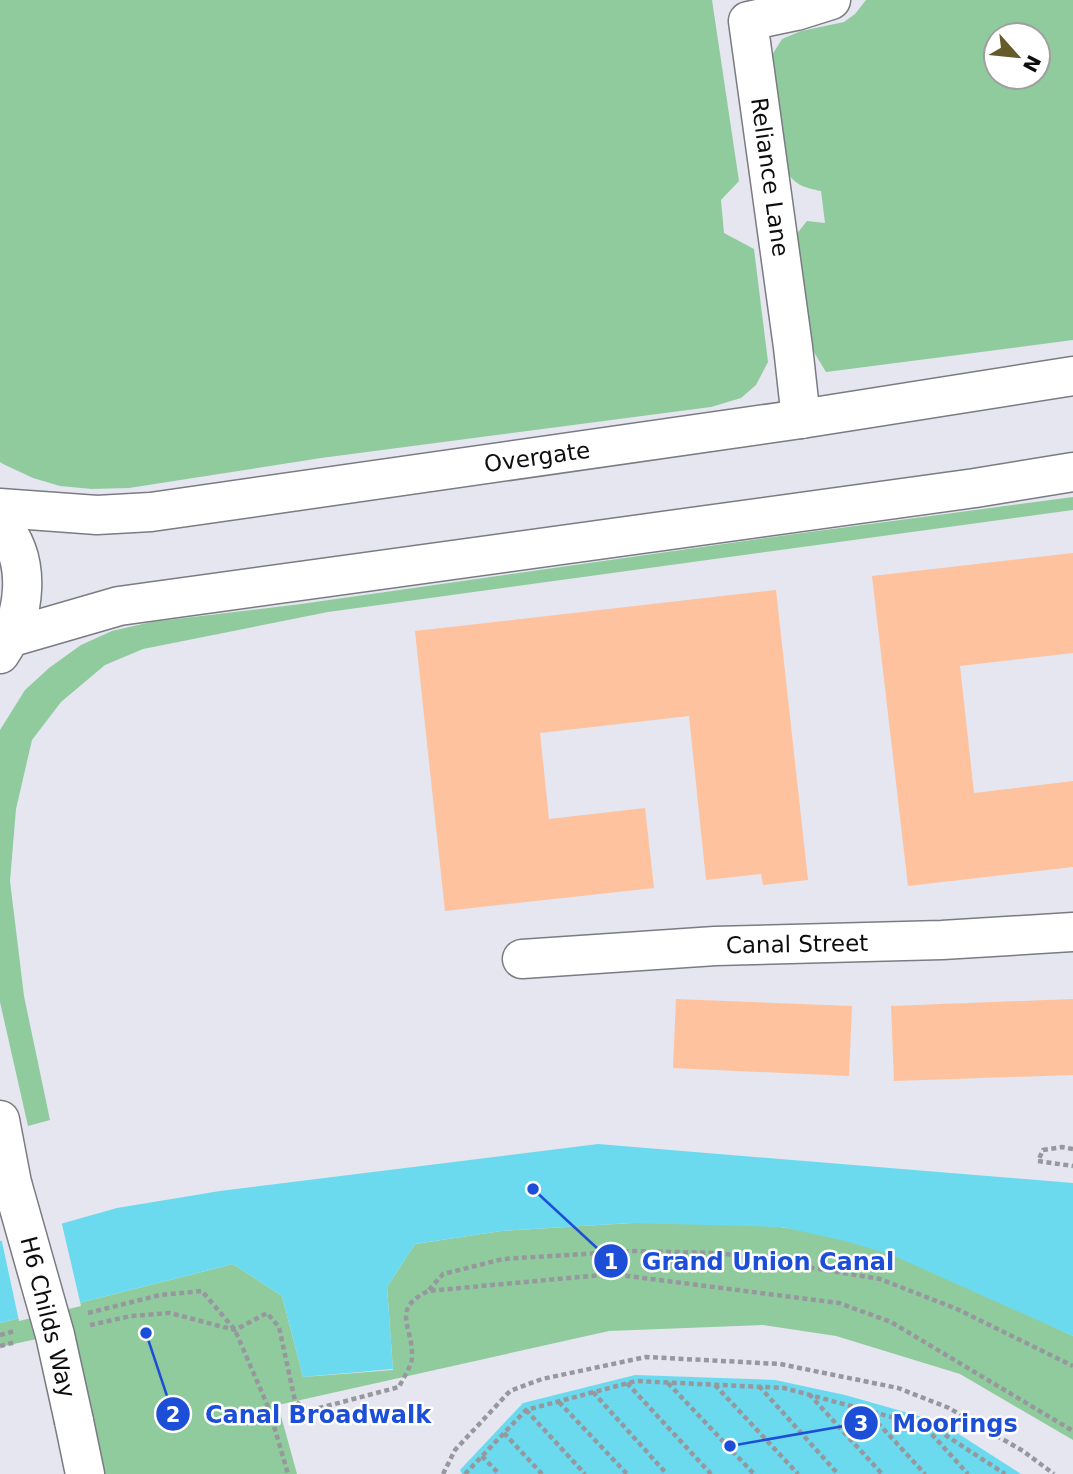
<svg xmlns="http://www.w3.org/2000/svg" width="1073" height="1474" font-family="'DejaVu Sans',sans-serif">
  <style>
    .green { fill: #90cb9e; fill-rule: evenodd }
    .water { fill: #6bdaef }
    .pier { fill: #e5e6ef }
    .building { fill: #fec29e }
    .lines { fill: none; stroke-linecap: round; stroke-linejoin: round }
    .minor-casing { stroke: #7a7b83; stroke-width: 41 }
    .path { stroke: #97979e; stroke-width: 4.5; stroke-dasharray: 5 3.5; stroke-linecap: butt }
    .minor { stroke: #fff; stroke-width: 38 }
    .minor-bridge-casing { stroke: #7a7b83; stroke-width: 41; stroke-linecap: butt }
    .minor-bridge { stroke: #fff; stroke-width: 38 }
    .labels { text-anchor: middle; stroke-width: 5; stroke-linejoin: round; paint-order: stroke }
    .street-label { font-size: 23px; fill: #0e0e11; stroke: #fff }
    .leader { fill: none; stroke: #1d4ed8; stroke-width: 2.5 }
    .callout-dot { fill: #1d4ed8; stroke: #fff; stroke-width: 2.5 }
    .mark-label { font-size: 21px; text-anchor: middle; font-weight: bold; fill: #fff }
    .callout-label { font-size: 24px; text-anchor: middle; font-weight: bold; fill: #1d4ed8; stroke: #fff; stroke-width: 5; stroke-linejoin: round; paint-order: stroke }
  </style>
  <rect width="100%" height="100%" fill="#e5e6ef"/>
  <g class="green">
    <polygon points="0,0 712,0 739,181 721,200 724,233 754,249 768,362 756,385 741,398 711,407 321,458 129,488 92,489 60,486 33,478 3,464 0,462"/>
    <path d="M 866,0 L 1073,0 L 1073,340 L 826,372 L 809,344 L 795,236 L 807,221 L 825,223 L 821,191 C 805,188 795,185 786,171 L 772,55 L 782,39 L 801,31 L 844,22 L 855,14 ZM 996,35 L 1038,35 L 1038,77 L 996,77 Z"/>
    <polygon points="1073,497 1073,510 328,612 143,649 105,665 61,702 32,740 16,809 10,881 24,996 50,1120 28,1126 0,1002 0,730 25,690 49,668 81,645 112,631 151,622 301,604 765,538"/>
    <path d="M 632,1223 C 681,1223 731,1222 780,1227 C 880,1238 983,1294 1073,1336 L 1073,1440 L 960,1374 L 836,1336 L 763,1325 L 609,1331 L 278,1405 L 297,1474 L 85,1474 L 55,1335 L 0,1347 L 0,1323 L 233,1264 L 282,1296 L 303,1377 L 393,1370 L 387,1287 L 415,1244 L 501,1231 Z"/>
  </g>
  <g class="water">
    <polygon points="598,1144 1073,1183 1073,1336 892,1255 845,1241 782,1227 632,1223 501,1231 415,1244 387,1287 393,1369 303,1377 282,1296 233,1264 0,1323 0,1241 117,1208 220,1191"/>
    <polygon points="635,1375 775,1380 845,1395 940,1422 1021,1474 462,1474 460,1470 523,1403"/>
  </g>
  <polygon class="pier" points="61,1220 81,1306 19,1321 1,1237"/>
  <g class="building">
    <polygon points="1073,553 1073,653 960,666 974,793 1073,781 1073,867 908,886 872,576"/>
    <polygon points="776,590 808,880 763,885 761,874 706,880 689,716 540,733 549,819 645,808 654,888 445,911 415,631"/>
    <polygon points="676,999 852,1006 849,1076 673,1068"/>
    <polygon points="1073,999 1073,1075 894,1081 891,1006"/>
  </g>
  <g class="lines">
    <defs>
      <g id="minor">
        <polyline points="801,419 793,347 748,21 796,11 831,0"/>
        <polyline points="0,508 97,515 151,512 801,419 1073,376"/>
        <path d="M 0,523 C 33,559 26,616 0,654"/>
        <polyline points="12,637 119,606 975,488 1073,472"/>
        <polyline points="522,959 715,946 942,940 1073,932"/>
        <polyline points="0,1120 12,1183"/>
        <polyline points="74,1421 85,1474"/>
      </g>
    </defs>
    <use href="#minor" class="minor-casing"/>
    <g class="path">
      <polyline points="1073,1149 1062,1147 1043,1150 1038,1161 1073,1166"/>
      <polyline points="429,1290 443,1274 503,1259 632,1251 720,1253 880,1279 957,1309 1073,1366"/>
      <polyline points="88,1313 160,1295 202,1291 235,1330 269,1409 288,1474"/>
      <path d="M 90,1325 L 131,1316 L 170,1313 L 235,1330 L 267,1313 L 279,1327 L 295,1401 L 308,1411 L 399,1387 C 403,1378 412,1366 412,1357 C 413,1325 390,1310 428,1291 L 612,1274 L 839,1303 L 891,1322 L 1073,1431"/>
      <polyline points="0,1335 15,1331"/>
      <polyline points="0,1346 16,1342"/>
      <polyline points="627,1383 711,1474"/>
      <polyline points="668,1383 754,1474"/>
      <polyline points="715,1385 798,1474"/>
      <polyline points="759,1386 838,1474"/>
      <polyline points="593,1392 665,1472"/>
      <polyline points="809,1394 882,1474"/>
      <polyline points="559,1402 627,1474"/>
      <polyline points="526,1410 585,1474"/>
      <polyline points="866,1410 925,1474"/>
      <polyline points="926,1428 968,1474"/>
      <polyline points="504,1433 542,1474"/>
      <polyline points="482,1456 499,1474"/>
      <polyline points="443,1474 455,1450 510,1391 542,1379 646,1357 780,1364 898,1388 949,1408 1023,1451 1054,1474"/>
      <polyline points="465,1474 526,1410 636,1381 784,1388 936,1429 1005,1474"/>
    </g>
    <use href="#minor" class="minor"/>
    <defs>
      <polyline id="minor-bridge" points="12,1183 55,1335 74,1421"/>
    </defs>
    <use href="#minor-bridge" class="minor-bridge-casing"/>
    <use href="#minor-bridge" class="minor-bridge"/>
  </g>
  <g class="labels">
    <g class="street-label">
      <text transform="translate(770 177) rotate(82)" y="8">Reliance Lane</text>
      <text transform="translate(537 457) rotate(-8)" y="8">Overgate</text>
      <text transform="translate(797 944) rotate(-1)" y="8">Canal Street</text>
      <text transform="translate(48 1317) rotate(76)" y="8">H6 Childs Way</text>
    </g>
  </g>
  <path class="leader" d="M533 1189L611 1261M146 1333L173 1414M730 1446L861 1423"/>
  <g class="callout-dot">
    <circle cx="533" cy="1189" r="7"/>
    <circle cx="146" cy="1333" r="7"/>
    <circle cx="730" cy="1446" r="7"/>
    <circle cx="611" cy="1261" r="18"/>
    <circle cx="173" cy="1414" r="18"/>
    <circle cx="861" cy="1423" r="18"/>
  </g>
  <g class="mark-label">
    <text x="611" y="1269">1</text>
    <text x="173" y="1422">2</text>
    <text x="861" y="1431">3</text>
  </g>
  <g class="callout-label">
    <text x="768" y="1270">Grand Union Canal</text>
    <text x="318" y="1423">Canal Broadwalk</text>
    <text x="955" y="1432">Moorings</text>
  </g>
  <g transform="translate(1017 56) rotate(117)"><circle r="33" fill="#ffffff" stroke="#9f9fa0" stroke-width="2"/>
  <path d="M0-5L12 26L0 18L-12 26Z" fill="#645b28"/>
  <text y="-10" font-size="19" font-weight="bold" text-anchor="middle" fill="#0e0e11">N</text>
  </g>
</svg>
